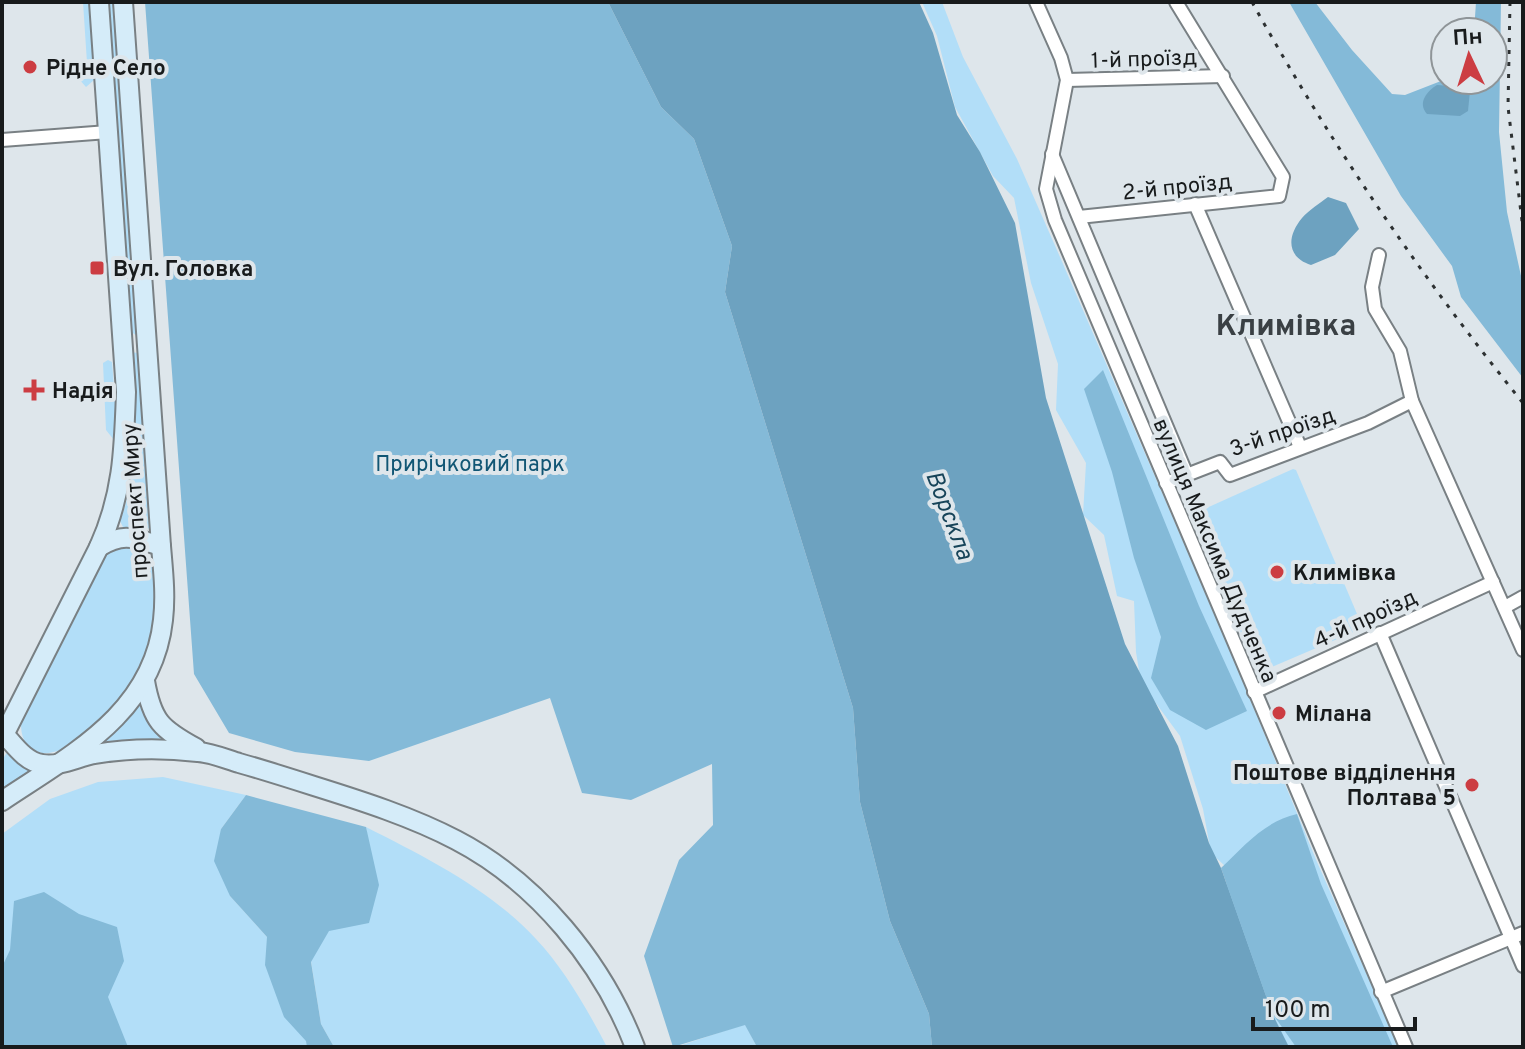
<svg xmlns="http://www.w3.org/2000/svg" width="1525" height="1049" font-family="Overpass,sans-serif">
  <style>
    .green { fill: #b2def8 }
    .forest { fill: #84bad8 }
    .water { fill: #6da2c0 }
    .lines { fill: none; stroke-linecap: round; stroke-linejoin: round }
    .street-casing { stroke: #798084; stroke-width: 16 }
    .secondary-casing { stroke: #798084; stroke-width: 22 }
    .street { stroke: #fff; stroke-width: 12 }
    .secondary { stroke: #d5ecf9; stroke-width: 18 }
    .rail { stroke: #2d3132; stroke-width: 3; stroke-dasharray: 4 8; stroke-linecap: butt }
    .poi-dot { fill: #cc3d42; stroke: #dee6eb; stroke-width: 3 }
    .labels { text-anchor: middle; stroke-width: 8; stroke-linejoin: round; paint-order: stroke }
    .street-label { font-size: 22px; fill: #181b1c; stroke: #dee6eb }
    .poi-label { font-size: 22px; font-weight: bold; fill: #181b1c; stroke: #dee6eb; text-anchor: start }
    .park-label { font-size: 22px; fill: #115674; stroke: #dee6eb }
    .water-label { font-size: 24px; font-style: italic; fill: #174459; stroke: #dee6eb }
    .district-label { font-size: 30px; font-weight: bold; fill: #3a4044; stroke: #dee6eb }
  </style>
  <rect width="100%" height="100%" fill="#dee6eb"/>
  <g class="green">
    <polygon points="83,2 89,2 94,80 86,87 79,79 88,78"/>
    <polygon points="107,2 115,2 137,336 130,331"/>
    <polygon points="922,2 942,2 963,57 1017,159 1060,257 1227,643 1317,862 1399,1047 1288,1047 1272,1013 1227,890 1225,866 1211,853 1203,809 1180,736 1141,683 1136,652 1134,601 1117,596 1104,535 1083,515 1086,463 1056,410 1058,364 1031,283 1014,198 993,176 955,107 937,36"/>
    <path d="M 130,352 L 138,353 L 151,527 L 143,531 L 124,529 L 120,521 C 141,467 134,408 130,352 Z"/>
    <polygon points="108,360 112,362 116,412 114,440 106,430 103,363"/>
    <polygon points="1293,469 1296,470 1363,628 1258,673 1191,515"/>
    <path d="M 118,544 L 141,545 C 154,558 155,573 155,591 C 156,622 152,653 135,681 C 121,704 63,768 34,750 C 24,745 21,735 21,724 L 105,555 Z"/>
    <polygon points="140,701 174,743 88,750"/>
    <polygon points="8,751 32,766 30,771 2,790 2,760"/>
    <polygon points="163,777 246,795 221,829 230,896 267,937 326,1047 2,1047 2,834 50,799 98,782"/>
    <path d="M 366,827 C 425,857 490,889 536,939 C 565,970 587,1009 607,1047 L 334,1047 L 321,1024 L 311,961 L 369,848 Z"/>
    <polygon points="745,1024 757,1047 676,1047"/>
  </g>
  <g class="forest">
    <polygon points="145,2 608,2 661,107 694,139 732,246 725,292 853,708 860,802 890,921 929,1014 932,1047 757,1047 745,1025 673,1047 644,956 679,860 713,825 712,764 631,800 582,793 550,698 369,761 295,752 229,733 194,674"/>
    <polygon points="1289,2 1315,2 1352,50 1392,94 1405,95 1441,81 1493,80 1493,32 1474,32 1476,2 1501,2 1499,132 1507,212 1523,285 1523,378 1461,297 1452,266 1401,196"/>
    <polygon points="1103,370 1199,606 1247,711 1206,730 1170,710 1151,678 1161,637 1134,558 1112,472 1084,389"/>
    <polygon points="246,795 366,827 379,885 369,923 329,931 311,962 321,1024 334,1047 307,1047 306,1041 284,1017 265,965 267,937 230,896 214,861 221,829"/>
    <path d="M 1297,814 L 1321,884 L 1393,1047 L 1296,1047 L 1272,1013 L 1221,868 C 1244,846 1265,821 1297,814 Z"/>
    <polygon points="44,892 79,914 117,927 124,961 108,997 128,1047 2,1047 2,967 10,950 14,901"/>
  </g>
  <g class="water">
    <polygon points="608,2 919,2 933,33 957,115 980,152 1015,223 1046,398 1125,644 1178,746 1209,843 1221,868 1272,1013 1289,1047 932,1047 929,1014 890,921 860,802 853,708 725,292 732,246 694,139 661,107"/>
    <path d="M 1437,85 L 1465,87 L 1470,91 L 1468,111 L 1460,116 L 1427,114 C 1417,103 1427,91 1437,85 Z"/>
    <path d="M 1328,197 L 1346,203 L 1359,229 L 1335,255 L 1311,265 C 1286,257 1287,236 1302,218 C 1309,210 1320,203 1328,197 Z"/>
  </g>
  <g class="lines">
    <defs>
      <g id="street">
        <polyline points="1036,2 1061,58 1067,80 1046,189 1055,220 1406,1047"/>
        <polyline points="1067,80 1223,76"/>
        <polyline points="2,140 108,132"/>
        <polyline points="1052,154 1187,475"/>
        <polyline points="1195,204 1300,447"/>
        <polyline points="1079,217 1279,196 1283,177 1176,2"/>
        <polyline points="1379,255 1372,287 1375,309 1400,351 1412,401 1523,650"/>
        <polyline points="1166,483 1220,462 1230,475 1368,423 1412,401"/>
        <polyline points="1505,607 1523,597"/>
        <polyline points="1380,633 1523,966"/>
        <polyline points="1254,692 1493,582"/>
        <polyline points="1381,992 1523,933"/>
      </g>
      <g id="secondary">
        <path d="M 99,547 C 124,532 134,538 161,546"/>
        <path d="M 145,681 C 152,721 161,729 196,748"/>
        <path d="M 5,735 C 15,746 26,762 42,764 C 60,767 78,757 95,754 C 129,748 164,748 198,752 C 212,753 226,759 239,763 C 264,770 289,778 314,786 C 362,801 412,817 456,840 C 537,882 603,963 635,1047"/>
        <path d="M 2,739 L 99,547 C 123,494 124,449 126,392 L 99,2"/>
        <path d="M 2,801 C 72,754 153,713 163,620 C 166,595 163,570 161,546 L 123,2"/>
      </g>
    </defs>
    <use href="#street" class="street-casing"/>
    <use href="#secondary" class="secondary-casing"/>
    <use href="#street" class="street"/>
    <use href="#secondary" class="secondary"/>
    <g class="rail">
      <path d="M 1252,2 C 1330,143 1422,278 1523,403"/>
      <polyline points="1510,2 1508,107 1523,229"/>
    </g>
  </g>
  <g class="poi-dot">
    <circle cx="30" cy="67" r="8"/>
    <rect x="89" y="260" width="16" height="16" rx="4"/>
    <path d="M30 378h8v8h8v8h-8v8h-8v-8h-8v-8h8z"/>
    <circle cx="1277" cy="572" r="8"/>
    <circle cx="1279" cy="713" r="8"/>
    <circle cx="1472" cy="785" r="8"/>
  </g>
  <g class="labels">
    <g class="street-label">
      <text transform="translate(1144 58) rotate(-2)" y="8">1-й проїзд</text>
      <text transform="translate(1177 186) rotate(-6)" y="8">2-й проїзд</text>
      <text transform="translate(1282 431) rotate(-19)" y="8">3-й проїзд</text>
      <text transform="translate(134 501) rotate(-94)" y="8">проспект Миру</text>
      <text transform="translate(1216 550) rotate(67)" y="8">вулиця Максима Дудченка</text>
      <text transform="translate(1365 618) rotate(-25)" y="8">4-й проїзд</text>
    </g>
    <g class="poi-label">
      <text x="46" y="75">Рідне Село</text>
      <text x="113" y="276">Вул. Головка</text>
      <text x="52" y="398">Надія</text>
      <text x="1293" y="580">Климівка</text>
      <text x="1295" y="721">Мілана</text>
      <text x="1456" y="780" text-anchor="end">Поштове відділення<tspan x="1456" dy="25">Полтава 5</tspan></text>
    </g>
    <g class="park-label">
      <text x="470" y="471">Прирічковий парк</text>
    </g>
    <g class="water-label">
      <text transform="translate(950 515) rotate(69)" y="8">Ворскла</text>
    </g>
    <g class="district-label">
      <text x="1286" y="335">Климівка</text>
    </g>
  </g>
  <rect width="1525" height="1049" fill="none" stroke="#181b1c" stroke-width="8"/>
  <g transform="translate(1469 56) rotate(356)"><circle r="38" fill="#dee6eb" stroke="#8f9598" stroke-width="2"/>
  <path d="M0-6L14 30L0 20L-14 30Z" fill="#cc3d42"/>
  <text y="-12" font-size="22" font-weight="bold" text-anchor="middle" fill="#181b1c">Пн</text>
  </g>
  <path d="M1253 1017v12h162v-12" fill="none" stroke="#181b1c" stroke-width="4"/>
  <text x="1265" y="1017" font-size="24" fill="#181b1c" stroke="#dee6eb" stroke-width="6" paint-order="stroke">100 m</text>
</svg>
